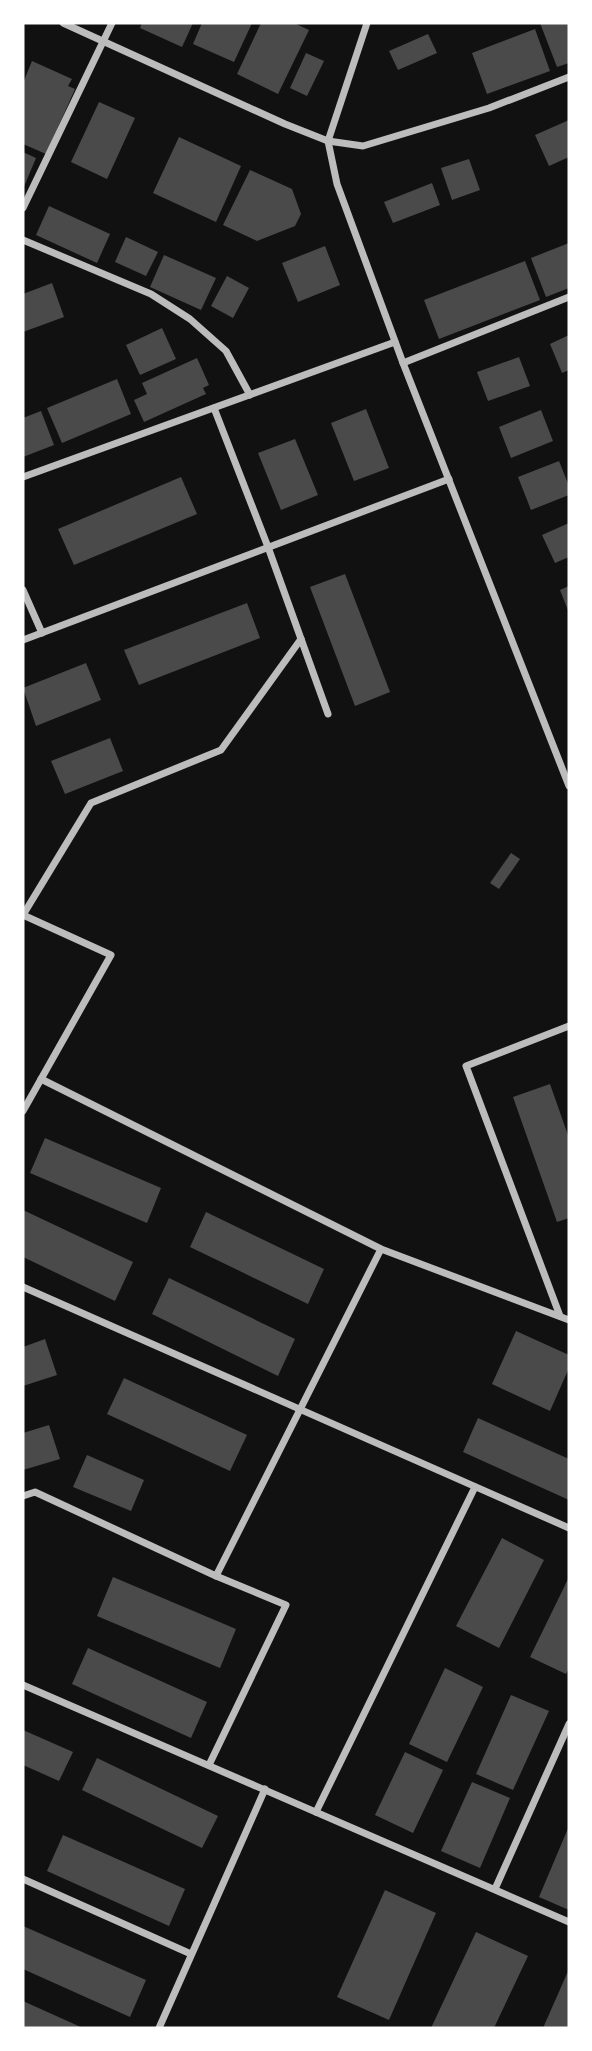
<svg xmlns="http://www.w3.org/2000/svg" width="592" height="2051" font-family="'Alegreya Sans',sans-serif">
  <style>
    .building { fill: #4a4a4a }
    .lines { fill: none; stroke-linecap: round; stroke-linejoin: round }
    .minor { stroke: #bcbcbc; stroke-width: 7 }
  </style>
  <rect width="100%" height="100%" fill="#111"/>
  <g class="building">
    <polygon points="142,23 193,23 182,47 140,28"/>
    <polygon points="202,23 252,23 234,62 193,44"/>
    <polygon points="261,23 294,23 309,30 278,94 237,74"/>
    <polygon points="540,23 569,23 569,63 557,67"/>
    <polygon points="535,29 550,71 487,94 472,53"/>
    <polygon points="428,34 437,53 398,70 389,51"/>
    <polygon points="306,53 324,61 307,96 290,88"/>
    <polygon points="32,61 72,79 68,86 75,89 46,154 23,144 23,83"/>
    <polygon points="99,102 135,118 107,179 71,162"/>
    <polygon points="569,120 569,157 549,166 535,135"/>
    <polygon points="179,137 241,166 216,222 153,193"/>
    <polygon points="23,152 36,158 23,189"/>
    <polygon points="469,159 480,190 452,200 441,168"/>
    <polygon points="250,170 292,189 301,214 295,226 257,241 223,225"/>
    <polygon points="432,183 440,205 393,223 384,202"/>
    <polygon points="49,206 110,234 97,263 36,235"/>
    <polygon points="126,237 158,252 146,276 115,262"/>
    <polygon points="569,243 569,288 546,297 531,258"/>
    <polygon points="325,246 340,285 298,302 282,263"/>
    <polygon points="164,255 216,278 201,310 150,287"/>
    <polygon points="525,261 540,300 439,339 424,300"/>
    <polygon points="227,276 249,288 233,318 211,306"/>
    <polygon points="52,283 64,317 23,332 23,294"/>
    <polygon points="162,328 176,359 140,375 126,345"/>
    <polygon points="569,335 569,370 562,373 550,344"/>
    <polygon points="519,357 530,386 488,401 477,372"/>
    <polygon points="197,358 209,385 203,388 206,394 144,422 134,400 147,394 142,383"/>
    <polygon points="117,379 131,414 62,443 47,408"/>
    <polygon points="366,409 389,468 354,481 331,423"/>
    <polygon points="541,410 553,441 511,458 499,427"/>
    <polygon points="41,411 54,445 23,457 23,418"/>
    <polygon points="295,439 318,495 281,510 258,453"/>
    <polygon points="559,461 569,486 569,495 531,510 518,477"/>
    <polygon points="181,477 197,514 74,565 58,529"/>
    <polygon points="569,523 569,557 555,563 542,535"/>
    <polygon points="345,574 390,692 355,706 310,587"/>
    <polygon points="569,586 569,613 560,590"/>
    <polygon points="247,603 260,638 139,685 124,650"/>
    <polygon points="86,663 101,700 36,726 23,688"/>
    <polygon points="110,738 123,771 65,794 51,761"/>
    <polygon points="511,853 520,859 499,889 490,883"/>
    <polygon points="550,1084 569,1138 569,1218 557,1222 513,1097"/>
    <polygon points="45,1138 161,1188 147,1223 30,1173"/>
    <polygon points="23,1210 133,1262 115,1301 23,1257"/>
    <polygon points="206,1212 324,1269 308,1304 190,1247"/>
    <polygon points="169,1278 295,1339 278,1376 152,1314"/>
    <polygon points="516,1331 569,1355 569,1368 550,1411 492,1384"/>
    <polygon points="45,1339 57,1375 23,1386 23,1347"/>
    <polygon points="124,1378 247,1435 230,1471 107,1414"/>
    <polygon points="478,1418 569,1459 569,1500 463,1452"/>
    <polygon points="49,1425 60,1459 23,1470 23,1433"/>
    <polygon points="87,1455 144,1480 131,1511 73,1487"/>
    <polygon points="502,1538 544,1560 499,1648 456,1626"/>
    <polygon points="113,1577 236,1629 220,1668 97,1616"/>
    <polygon points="569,1577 569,1668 566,1674 530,1657"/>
    <polygon points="88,1648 207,1702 191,1738 72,1684"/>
    <polygon points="445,1668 483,1687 447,1762 409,1744"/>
    <polygon points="511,1695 549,1711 513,1790 476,1774"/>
    <polygon points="23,1730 73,1752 59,1781 23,1765"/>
    <polygon points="405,1752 443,1770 413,1833 375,1815"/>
    <polygon points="97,1758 218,1816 202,1848 82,1790"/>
    <polygon points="472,1782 510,1798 480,1868 441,1851"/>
    <polygon points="569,1826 569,1910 539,1897"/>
    <polygon points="63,1835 185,1889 169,1926 47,1871"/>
    <polygon points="385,1890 436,1913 389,2020 337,1997"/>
    <polygon points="23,1926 146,1980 130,2017 23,1969"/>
    <polygon points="476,1932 528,1956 494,2028 431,2028"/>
    <polygon points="569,1969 569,2028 543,2028"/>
    <polygon points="23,2001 83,2028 23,2028"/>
  </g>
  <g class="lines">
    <g class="minor">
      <polyline points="63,23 285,124 328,141 363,146 489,108 569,77"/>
      <polyline points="367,23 328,141 337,184 403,363 569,786"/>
      <polyline points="23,208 112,23"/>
      <polyline points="23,240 151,294 190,319 226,351 250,395"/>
      <polyline points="403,363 569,297"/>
      <polyline points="214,408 268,547 328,714"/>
      <polyline points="23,477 395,342"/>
      <polyline points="23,590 42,633"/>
      <polyline points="23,640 449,479"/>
      <polyline points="23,915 91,803 221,750 301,639"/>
      <polyline points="23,915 111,955 23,1111"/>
      <polyline points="41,1079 381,1249 569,1320"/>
      <polyline points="23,1287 569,1528"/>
      <polyline points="560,1316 466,1066 569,1026"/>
      <polyline points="23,1496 35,1492 216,1576 286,1605 209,1765"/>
      <polyline points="216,1576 381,1249"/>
      <polyline points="23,1685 569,1922"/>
      <polyline points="316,1812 475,1487"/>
      <polyline points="23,1879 191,1954"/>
      <polyline points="495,1889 569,1724"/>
      <polyline points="159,2028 265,1789"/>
    </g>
  </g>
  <rect width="592" height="2051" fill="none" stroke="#ffffff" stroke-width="49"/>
</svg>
